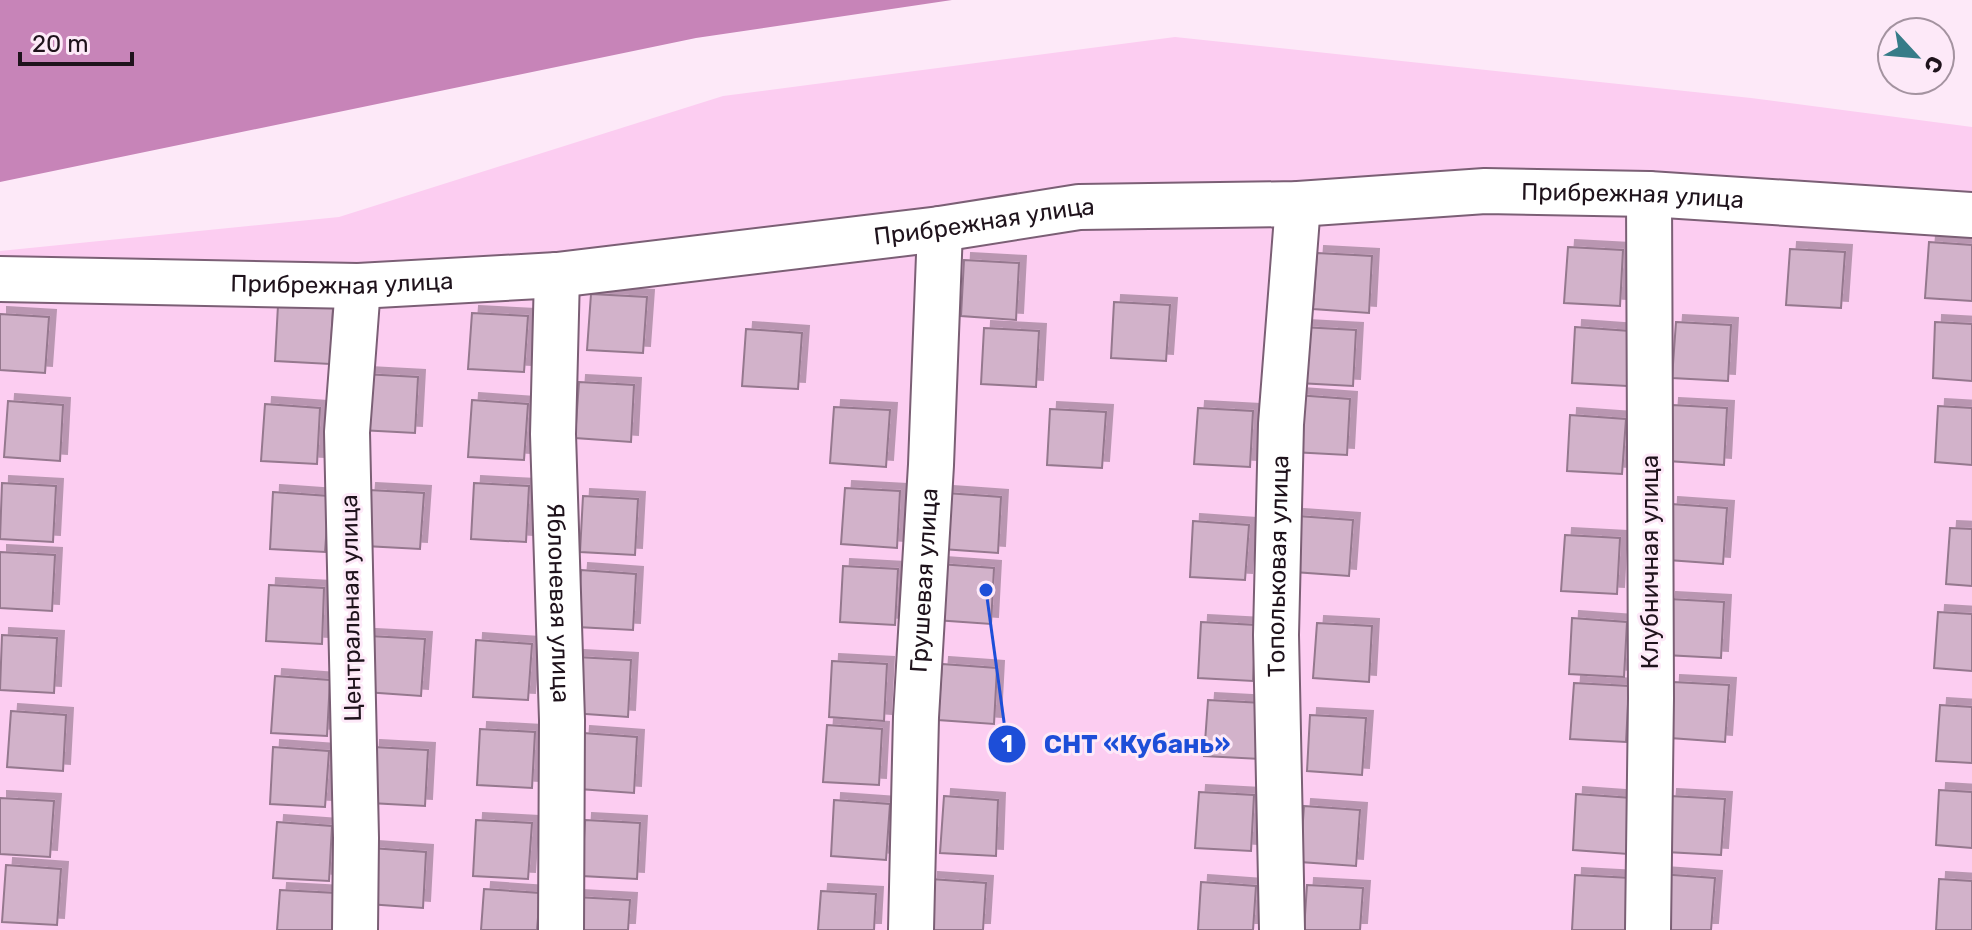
<svg xmlns="http://www.w3.org/2000/svg" width="1972" height="930" font-family="Rubik,sans-serif">
  <style>
    .green { fill: #fccdf1 }
    .water { fill: #c784b8 }
    .building { fill: #d2b2ca; stroke: #95788e; stroke-width: 2; filter: url(#shadow) }
    .lines { fill: none; stroke-linecap: round; stroke-linejoin: round }
    .minor-casing { stroke: #7b5f75; stroke-width: 48 }
    .minor { stroke: #fff; stroke-width: 44 }
    .labels { text-anchor: middle; stroke-width: 6; stroke-linejoin: round; paint-order: stroke }
    .street-label { font-size: 24px; fill: #1f131c; stroke: #fde9f8 }
    .leader { fill: none; stroke: #1d4ed8; stroke-width: 3 }
    .callout-dot { fill: #1d4ed8; stroke: #fde9f8; stroke-width: 3 }
    .mark-label { font-size: 24px; text-anchor: middle; font-weight: bold; fill: #fff }
    .callout-label { font-size: 26px; text-anchor: middle; font-weight: bold; fill: #1d4ed8; stroke: #fde9f8; stroke-width: 6; stroke-linejoin: round; paint-order: stroke }
  </style>
  <defs>
    <filter id="shadow"><feDropShadow dx="7" dy="-7" stdDeviation="0" flood-color="#0004"/></filter>
  </defs>
  <rect width="100%" height="100%" fill="#fde9f8"/>
  <polygon class="green" points="1175,37 1751,98 1972,127 1972,930 0,930 0,251 339,217 723,96"/>
  <polygon class="water" points="0,0 952,0 696,38 0,182"/>
  <g class="building">
    <polygon points="1929,242 1972,245 1972,301 1925,298"/>
    <polygon points="1568,247 1623,250 1620,306 1564,303"/>
    <polygon points="1790,249 1845,252 1841,308 1786,305"/>
    <polygon points="1317,253 1372,256 1369,313 1313,309"/>
    <polygon points="964,260 1019,263 1016,320 961,316"/>
    <polygon points="591,294 647,297 643,353 587,350"/>
    <polygon points="1114,302 1170,305 1166,361 1111,358"/>
    <polygon points="278,305 333,308 330,364 275,361"/>
    <polygon points="472,313 528,316 524,372 468,369"/>
    <polygon points="0,314 49,317 45,373 0,370"/>
    <polygon points="1676,322 1731,325 1728,381 1672,378"/>
    <polygon points="1935,322 1972,324 1972,381 1933,378"/>
    <polygon points="1301,327 1356,330 1353,386 1298,383"/>
    <polygon points="1575,327 1630,331 1627,386 1572,383"/>
    <polygon points="984,328 1039,331 1036,387 981,384"/>
    <polygon points="746,329 802,333 798,389 742,386"/>
    <polygon points="363,374 418,377 415,433 360,430"/>
    <polygon points="579,382 634,385 631,442 575,438"/>
    <polygon points="1296,395 1350,399 1347,455 1292,452"/>
    <polygon points="472,400 528,404 524,460 468,457"/>
    <polygon points="8,401 63,405 60,461 4,457"/>
    <polygon points="265,404 320,408 317,464 261,461"/>
    <polygon points="1672,405 1727,408 1724,465 1668,461"/>
    <polygon points="1938,406 1972,408 1972,465 1935,462"/>
    <polygon points="834,407 890,410 886,467 830,463"/>
    <polygon points="1198,408 1253,411 1250,467 1194,464"/>
    <polygon points="1050,409 1106,412 1102,468 1047,465"/>
    <polygon points="1570,415 1626,419 1622,474 1567,471"/>
    <polygon points="2,483 56,486 53,542 0,539"/>
    <polygon points="474,483 529,486 526,542 471,539"/>
    <polygon points="845,488 900,491 897,548 841,544"/>
    <polygon points="369,490 424,493 420,549 365,546"/>
    <polygon points="273,492 329,496 325,552 270,549"/>
    <polygon points="946,493 1001,497 998,553 942,549"/>
    <polygon points="583,496 638,499 635,555 580,552"/>
    <polygon points="1671,504 1727,508 1723,564 1668,560"/>
    <polygon points="1297,516 1353,520 1349,576 1294,572"/>
    <polygon points="1193,521 1249,525 1245,580 1190,577"/>
    <polygon points="1950,528 1972,529 1972,586 1946,584"/>
    <polygon points="1565,535 1620,538 1617,594 1561,591"/>
    <polygon points="0,552 55,555 52,611 0,608"/>
    <polygon points="939,564 994,568 991,624 935,620"/>
    <polygon points="843,566 898,569 895,625 840,622"/>
    <polygon points="581,570 636,574 633,630 577,627"/>
    <polygon points="269,585 324,588 322,644 266,641"/>
    <polygon points="1669,599 1724,602 1721,658 1665,655"/>
    <polygon points="1938,612 1972,614 1972,671 1934,668"/>
    <polygon points="1572,618 1627,622 1624,677 1569,674"/>
    <polygon points="1201,622 1256,625 1253,681 1198,678"/>
    <polygon points="1317,623 1372,626 1369,682 1313,678"/>
    <polygon points="2,635 57,638 54,693 0,690"/>
    <polygon points="369,636 425,639 421,696 365,692"/>
    <polygon points="476,640 532,644 528,700 473,697"/>
    <polygon points="576,657 631,660 628,717 572,713"/>
    <polygon points="832,661 887,664 884,721 829,717"/>
    <polygon points="942,664 997,668 994,724 938,720"/>
    <polygon points="275,676 330,680 327,736 271,733"/>
    <polygon points="1673,682 1729,685 1725,742 1670,738"/>
    <polygon points="1574,683 1629,686 1626,742 1570,739"/>
    <polygon points="1208,700 1263,703 1260,759 1204,756"/>
    <polygon points="1940,705 1972,707 1972,763 1936,761"/>
    <polygon points="11,711 66,715 63,771 7,767"/>
    <polygon points="1310,715 1366,718 1362,775 1307,771"/>
    <polygon points="827,725 882,729 879,785 823,782"/>
    <polygon points="480,729 535,732 532,788 477,785"/>
    <polygon points="583,733 637,737 634,793 579,789"/>
    <polygon points="273,747 329,751 325,807 270,804"/>
    <polygon points="373,747 428,750 425,806 370,803"/>
    <polygon points="1939,790 1972,792 1972,848 1936,845"/>
    <polygon points="1199,792 1254,795 1251,851 1195,848"/>
    <polygon points="1576,794 1632,798 1628,854 1573,850"/>
    <polygon points="944,796 998,800 996,856 940,853"/>
    <polygon points="1670,796 1725,799 1721,855 1666,852"/>
    <polygon points="0,798 54,801 50,857 0,854"/>
    <polygon points="834,800 890,804 886,860 831,856"/>
    <polygon points="1304,806 1360,810 1356,866 1300,862"/>
    <polygon points="476,820 532,823 528,879 473,876"/>
    <polygon points="585,820 640,823 637,879 582,876"/>
    <polygon points="277,822 332,826 329,881 273,878"/>
    <polygon points="371,848 426,852 423,908 368,904"/>
    <polygon points="6,865 61,869 57,925 2,922"/>
    <polygon points="1659,874 1715,878 1711,930 1655,930"/>
    <polygon points="1575,875 1631,878 1627,930 1572,930"/>
    <polygon points="931,879 986,883 983,930 928,930"/>
    <polygon points="1939,879 1972,881 1972,930 1936,930"/>
    <polygon points="1201,882 1256,886 1253,930 1198,930"/>
    <polygon points="1307,885 1363,888 1360,930 1304,930"/>
    <polygon points="484,889 540,893 537,930 481,930"/>
    <polygon points="280,890 336,893 333,930 277,930"/>
    <polygon points="821,891 876,894 874,930 818,930"/>
    <polygon points="575,897 630,900 628,930 573,930"/>
  </g>
  <g class="lines">
    <defs>
      <g id="minor">
        <path id="s1" d="M 557,275 L 553,434 L 562,720 L 561,930"/>
        <path id="s2" d="M 0,279 L 358,286 L 557,275 L 940,229 L 1079,207 L 1298,204 L 1485,191 L 1649,194 L 1972,215"/>
        <polyline points="355,930 356,838 347,432 358,286"/>
        <path id="s3" d="M 911,930 L 916,717 L 931,465 L 940,229"/>
        <path id="s4" d="M 1282,930 L 1276,635 L 1281,424 L 1298,204"/>
        <polyline points="1648,930 1651,698 1649,194"/>
      </g>
    </defs>
    <use href="#minor" class="minor-casing"/>
    <use href="#minor" class="minor"/>
  </g>
  <g class="labels">
    <g class="street-label">
      <text dy="8" stroke="none"><textPath href="#s2" startOffset="1638">Прибрежная улица</textPath></text>
      <text dy="8" stroke="none"><textPath href="#s2" startOffset="988">Прибрежная улица</textPath></text>
      <text dy="8" stroke="none"><textPath href="#s2" startOffset="342">Прибрежная улица</textPath></text>
      <text transform="translate(1650 562) rotate(-90)" y="8">Клубничная улица</text>
      <text dy="8" stroke="none"><textPath href="#s4" startOffset="364">Топольковая улица</textPath></text>
      <text dy="8" stroke="none"><textPath href="#s3" startOffset="350">Грушевая улица</textPath></text>
      <text dy="8" stroke="none"><textPath href="#s1" startOffset="328">Яблоневая улица</textPath></text>
      <text transform="translate(351 608) rotate(-91)" y="8">Центральная улица</text>
    </g>
  </g>
  <path class="leader" d="M986 590L1007 744"/>
  <g class="callout-dot">
    <circle cx="986" cy="590" r="8"/>
    <circle cx="1007" cy="744" r="20"/>
  </g>
  <g class="mark-label">
    <text x="1007" y="752">1</text>
  </g>
  <g class="callout-label">
    <text x="1137" y="753">СНТ «Кубань»</text>
  </g>
  <g transform="translate(1916 56) rotate(116)"><circle r="38" fill="#fde9f8" stroke="#a493a0" stroke-width="2"/>
  <path d="M0-6L14 30L0 20L-14 30Z" fill="#367c88"/>
  <text y="-12" font-size="22" font-weight="bold" text-anchor="middle" fill="#1f131c">С</text>
  </g>
  <path d="M20 52v12h112v-12" fill="none" stroke="#1f131c" stroke-width="4"/>
  <text x="32" y="52" font-size="24" fill="#1f131c" stroke="#fde9f8" stroke-width="6" paint-order="stroke">20 m</text>
</svg>
